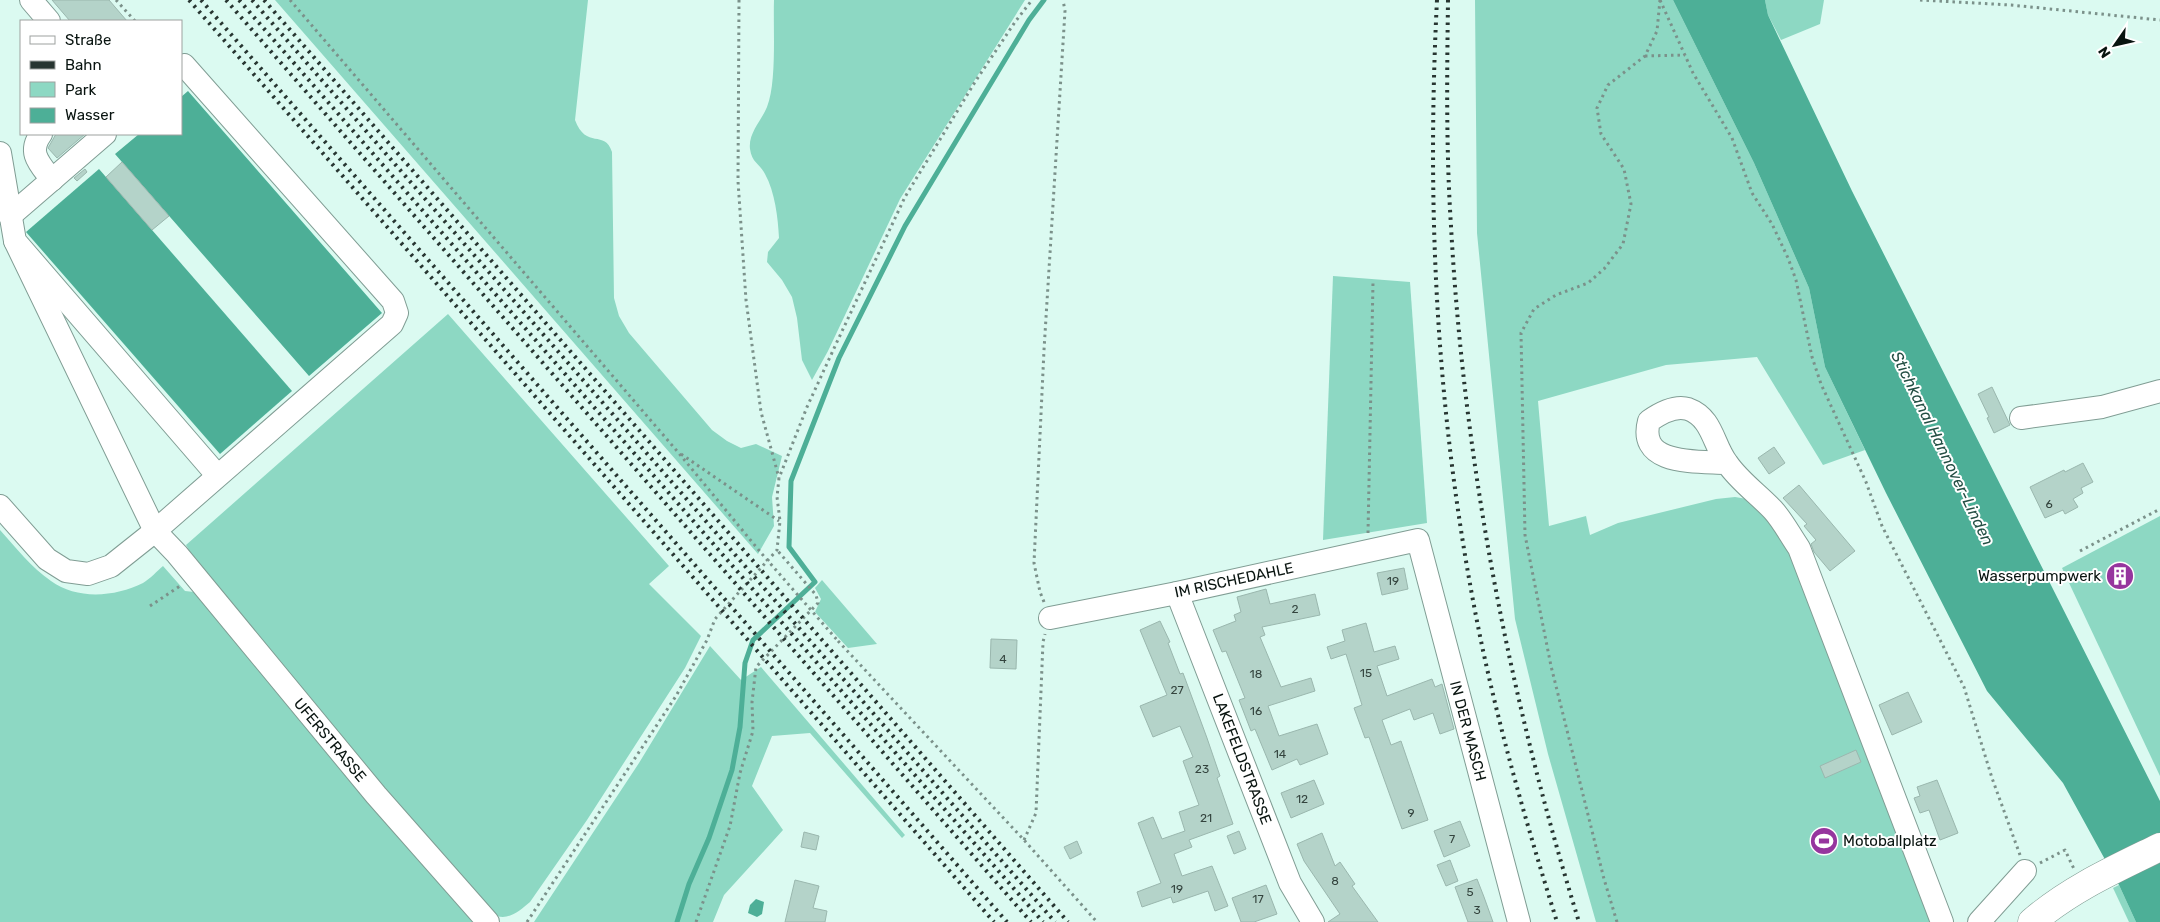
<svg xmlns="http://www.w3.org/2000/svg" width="2160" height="922" font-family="Rubik,sans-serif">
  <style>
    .green { fill: #8dd8c3 }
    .water { fill: #4daf97 }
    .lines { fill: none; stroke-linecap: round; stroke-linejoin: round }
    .stream { stroke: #4daf97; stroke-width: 5 }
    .building { fill: #b4d3c9; stroke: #9ab7ae }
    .minor-casing { stroke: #809d94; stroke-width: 24 }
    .major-casing { stroke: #809d94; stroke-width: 29 }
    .path { stroke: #7b918a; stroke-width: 3; stroke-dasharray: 2.5 4; stroke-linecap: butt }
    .minor { stroke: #fff; stroke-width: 22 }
    .major { stroke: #fff; stroke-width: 28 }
    .rail { stroke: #273531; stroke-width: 4; stroke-dasharray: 2.5 5; stroke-linecap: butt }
    .path-bridge { stroke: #7b918a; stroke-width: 3; stroke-dasharray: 2.5 4; stroke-linecap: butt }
    .labels { text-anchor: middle; stroke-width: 4; stroke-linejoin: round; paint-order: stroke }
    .number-label { font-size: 12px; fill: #34443e }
    .poi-label { font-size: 15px; fill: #091410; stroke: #fff; text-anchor: end }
    .street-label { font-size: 15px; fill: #091410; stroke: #fff }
    .water-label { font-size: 16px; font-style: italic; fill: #244f44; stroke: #fff }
  </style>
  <rect width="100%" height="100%" fill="#dbfaf1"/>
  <g class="green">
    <path d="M 275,0 L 588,0 L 575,120 C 586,150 605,129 612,152 L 614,298 L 619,316 L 629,333 L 712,430 L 727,441 L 741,448 L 756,444 L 782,456 L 772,497 L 774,526 L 758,554 Z"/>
    <path d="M 774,0 L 1025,0 L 900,199 L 828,351 L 812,380 L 802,360 L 797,318 L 792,297 L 782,280 L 767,262 L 768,252 L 779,238 C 778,218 775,192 765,174 C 760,164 752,163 750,149 C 748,133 762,120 767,107 C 777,82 773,28 774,0 Z"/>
    <polygon points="1475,0 1673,0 1754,163 1809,288 1825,367 1865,450 1823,465 1757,357 1666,365 1538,401 1549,526 1586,516 1590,535 1618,523 1716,499 1735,497 1753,500 1794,556 1933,922 1596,922 1548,754 1515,619 1477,233"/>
    <polygon points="1765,0 1824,0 1820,24 1781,40 1768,15"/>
    <polygon points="1333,276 1410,282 1427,523 1323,540"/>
    <path d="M 448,314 L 669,566 L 649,584 L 701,636 L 685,668 L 587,820 L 530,902 C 518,912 507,922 492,914 L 405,818 L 200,569 L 186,545 Z"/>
    <polygon points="2160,516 2160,776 2062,568"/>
    <path d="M 0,530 C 16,548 31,567 51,581 C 77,600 115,597 143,583 C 150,579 157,571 163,566 L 185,591 L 194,592 L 480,922 L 0,922 Z"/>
    <polygon points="822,580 877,644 848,648 815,612 821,599 815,588"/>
    <polygon points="710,646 741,680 761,667 905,835 902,838 810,733 772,736 752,786 783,830 724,895 713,922 534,922 639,763"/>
    <polygon points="2119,885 2136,922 2129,922 2113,888"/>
  </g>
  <g class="water">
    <polygon points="1673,0 1765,0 1768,15 1852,191 2160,801 2160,922 2136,922 2119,885 2063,783 1987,691 1886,493 1825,367 1809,288 1754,163"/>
    <polygon points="188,91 382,313 309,376 115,154 139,134 181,134 181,97"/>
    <polygon points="99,169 292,391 220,454 26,232"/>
    <polygon points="756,899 764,902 762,914 757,917 748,913 750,905"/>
  </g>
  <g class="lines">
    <polyline class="stream" points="677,922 689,884 709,838 732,770 740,727 745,663 753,640 815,582 789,547 791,481 839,358 905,226 1029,20 1044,0"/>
  </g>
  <g class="building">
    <polygon points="52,0 109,0 127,21 70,21"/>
    <polygon points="56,134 85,134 57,158 48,148"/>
    <polygon points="122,162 169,216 152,230 106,177"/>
    <polygon points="85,169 87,172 77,181 74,178"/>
    <polygon points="1992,387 2010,425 1994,433 1987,418 1989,417 1978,394"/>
    <polygon points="1774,447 1785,463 1769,474 1758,458"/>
    <polygon points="2083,463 2093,482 2081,488 2083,493 2073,499 2078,507 2065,514 2063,510 2045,518 2030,487 2064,470 2065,472"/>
    <polygon points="1799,485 1855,551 1830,571 1814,552 1811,544 1816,540 1804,526 1807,524 1783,498"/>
    <polygon points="1404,568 1408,589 1382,595 1377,573"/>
    <polygon points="1266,589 1270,604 1315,594 1320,615 1262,627 1265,635 1260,637 1281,687 1311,678 1315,691 1268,706 1279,736 1317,724 1328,754 1300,765 1297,759 1272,770 1255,729 1251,731 1239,700 1245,698 1226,651 1222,652 1213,630 1236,621 1234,615 1241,612 1237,597"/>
    <polygon points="1160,621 1170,642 1168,643 1180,674 1183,673 1207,738 1220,776 1217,778 1233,824 1189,840 1192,847 1174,854 1182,876 1212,866 1228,906 1215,911 1208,891 1173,903 1171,897 1142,907 1137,892 1161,883 1138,823 1153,817 1162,839 1185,831 1179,812 1199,805 1183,761 1193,757 1180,726 1153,737 1140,706 1167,695 1140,630"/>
    <polygon points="1366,623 1374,652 1395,646 1399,659 1377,666 1387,696 1432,679 1435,687 1442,684 1454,729 1440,734 1433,713 1414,720 1410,709 1382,720 1391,745 1401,741 1428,820 1402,829 1369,737 1365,738 1354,708 1362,705 1346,654 1331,659 1327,647 1345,641 1342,630"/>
    <polygon points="991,639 1017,640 1016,669 990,668"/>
    <polygon points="1908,692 1922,722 1892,735 1879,705"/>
    <polygon points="1856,750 1861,762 1825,778 1820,766"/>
    <polygon points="1314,780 1324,804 1291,818 1281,793"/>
    <polygon points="1937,780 1958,833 1940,840 1929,810 1920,813 1914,798 1920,796 1917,787"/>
    <polygon points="1460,821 1470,846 1444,857 1434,831"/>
    <polygon points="1239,831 1246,849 1234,854 1227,836"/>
    <polygon points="804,832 819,836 816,850 801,847"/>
    <polygon points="1322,833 1335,866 1340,862 1355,884 1352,886 1378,922 1328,922 1340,914 1304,861 1297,844"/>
    <polygon points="1077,841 1082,853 1070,859 1064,847"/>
    <polygon points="1450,860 1458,881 1446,886 1437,865"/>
    <polygon points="1477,879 1484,897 1493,922 1468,922 1455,887"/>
    <polygon points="795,880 819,886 813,908 827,911 825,922 785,922"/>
    <polygon points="1266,885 1277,914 1254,922 1241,922 1232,898"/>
  </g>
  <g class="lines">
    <defs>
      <g id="minor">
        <polyline points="31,0 49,21"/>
        <path d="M 41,134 C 27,153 40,164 52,180"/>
        <polyline points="0,153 15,241 217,475"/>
        <polyline points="10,216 105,134"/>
        <polyline points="15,241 155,531 177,554 376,795 488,922"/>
        <polyline points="2021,418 2102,407 2160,391"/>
        <path d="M 1726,463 C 1697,461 1637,466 1649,421 C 1659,414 1675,405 1688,409 C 1713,418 1713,445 1727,463 C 1739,481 1758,494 1773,510 C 1783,521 1790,535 1799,548 L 1942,922"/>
        <polyline points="0,506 47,559 66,571 88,574 111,566 155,531 392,324 397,313 393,301 184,65 181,68"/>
        <polyline points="1177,593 1290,883 1313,922"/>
        <polyline points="1050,618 1177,593 1418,540 1519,922"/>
        <polyline points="1979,922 2025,871"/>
      </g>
      <path id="major" d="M 2032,922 C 2070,889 2115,869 2160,847"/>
    </defs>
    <use href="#minor" class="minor-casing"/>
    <use href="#major" class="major-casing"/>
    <g class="path">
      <polyline points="116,0 135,21"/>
      <polyline points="290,0 677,451 762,554"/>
      <polyline points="739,0 738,181 746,300 761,412 779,478"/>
      <polyline points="1660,0 1693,73 1732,138 1752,193 1772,224 1788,258 1796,280 1812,357 1821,384 1866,482 1882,526 1964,687 1992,778 2020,855"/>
      <polyline points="1920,0 2011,5 2160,20"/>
      <polyline points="1645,56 1685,55"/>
      <polyline points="681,454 779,521"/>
      <polyline points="1368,533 1373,282"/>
      <polyline points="2080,551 2160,509"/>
      <polyline points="1044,602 1040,592 1034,563 1044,350 1065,11 1063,0"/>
      <polyline points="150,606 180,586"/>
      <polyline points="838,641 1024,840 1097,922"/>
      <polyline points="1024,840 1036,813 1043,642 1045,634"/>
      <polyline points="2040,863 2065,850 2074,869"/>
      <polyline points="527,922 676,696 707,640 715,619 777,550 780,521 777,497 779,478 807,407 836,344 905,197 975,82 1015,22 1032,0"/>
      <polyline points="696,922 730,826 740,773 753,731 752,702 756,667 818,603 816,595 777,550"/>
      <polyline points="1617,922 1604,879 1551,666 1525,535 1521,333 1534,309 1556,295 1588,283 1604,269 1623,244 1631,204 1624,169 1601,134 1597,108 1608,85 1645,56 1657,31 1660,0"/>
    </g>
    <use href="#minor" class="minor"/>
    <use href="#major" class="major"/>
    <g class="rail">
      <polyline points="189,0 994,922"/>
      <polyline points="201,0 1007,922"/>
      <polyline points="226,0 1031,922"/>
      <polyline points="239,0 1043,922"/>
      <polyline points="252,0 1055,922"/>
      <polyline points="264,0 1068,922"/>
      <path d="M 1437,0 C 1426,216 1437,428 1481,641 C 1501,736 1528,829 1557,922"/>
      <path d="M 1448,0 C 1447,75 1446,150 1451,226 C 1464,463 1509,696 1579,922"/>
    </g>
    <polyline class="path-bridge" points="762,554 838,641"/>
  </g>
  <defs>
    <symbol id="building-disc" viewBox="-11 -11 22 22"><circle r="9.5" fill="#96359e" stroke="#fff"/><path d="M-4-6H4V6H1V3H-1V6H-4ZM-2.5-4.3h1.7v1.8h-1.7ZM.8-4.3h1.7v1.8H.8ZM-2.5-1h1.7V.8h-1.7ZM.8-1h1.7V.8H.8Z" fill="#fff"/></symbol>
    <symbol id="stadium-disc" viewBox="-11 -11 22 22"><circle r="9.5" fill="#96359e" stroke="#fff"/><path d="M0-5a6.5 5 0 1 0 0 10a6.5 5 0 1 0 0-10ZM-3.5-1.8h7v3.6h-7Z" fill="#fff"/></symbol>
  </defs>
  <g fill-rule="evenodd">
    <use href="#building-disc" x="2104" y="560" width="32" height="32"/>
    <use href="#stadium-disc" x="1808" y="825" width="32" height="32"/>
  </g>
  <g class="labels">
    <g class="number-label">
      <text x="2049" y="508">6</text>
      <text x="1393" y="585">19</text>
      <text x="1295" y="613">2</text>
      <text x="1003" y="663">4</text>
      <text x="1366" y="677">15</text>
      <text x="1256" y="678">18</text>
      <text x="1177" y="694">27</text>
      <text x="1256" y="715">16</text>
      <text x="1280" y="758">14</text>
      <text x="1202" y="773">23</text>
      <text x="1302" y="803">12</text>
      <text x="1411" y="817">9</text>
      <text x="1206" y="822">21</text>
      <text x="1452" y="843">7</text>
      <text x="1335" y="885">8</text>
      <text x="1177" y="893">19</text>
      <text x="1470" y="896">5</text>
      <text x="1258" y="903">17</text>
      <text x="1477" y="914">3</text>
    </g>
    <g class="poi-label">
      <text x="2101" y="581">Wasserpumpwerk</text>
      <text x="1843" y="846" text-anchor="start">Motoballplatz</text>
    </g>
    <g class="street-label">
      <text transform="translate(1234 580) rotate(-12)" y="5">IM RISCHEDAHLE</text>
      <text transform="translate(1468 731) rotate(75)" y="5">IN DER MASCH</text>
      <text transform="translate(330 740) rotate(50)" y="5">UFERSTRASSE</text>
      <text transform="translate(1242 759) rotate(69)" y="5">LAKEFELDSTRASSE</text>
    </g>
    <g class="water-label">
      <text transform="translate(1943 448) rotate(64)" y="6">Stichkanal Hannover-Linden</text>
    </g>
  </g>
  <rect x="20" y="20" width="162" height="115" fill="#ffffff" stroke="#9da19f"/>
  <rect x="30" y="36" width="25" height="8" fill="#ffffff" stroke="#9da19f"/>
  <text x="65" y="45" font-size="15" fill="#091410">Straße</text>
  <rect x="30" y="61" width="25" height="8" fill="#273531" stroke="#9da19f"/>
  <text x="65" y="70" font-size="15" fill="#091410">Bahn</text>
  <rect x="30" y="82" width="25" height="15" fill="#8dd8c3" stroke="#9da19f"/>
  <text x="65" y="95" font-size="15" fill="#091410">Park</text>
  <rect x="30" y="108" width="25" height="15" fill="#4daf97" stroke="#9da19f"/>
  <text x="65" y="120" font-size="15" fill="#091410">Wasser</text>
  <g transform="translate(2115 45) rotate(236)" stroke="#ffffff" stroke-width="4" paint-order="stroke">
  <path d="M0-4L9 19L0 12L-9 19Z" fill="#091410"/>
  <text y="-8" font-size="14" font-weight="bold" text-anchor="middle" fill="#091410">N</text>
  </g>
</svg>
